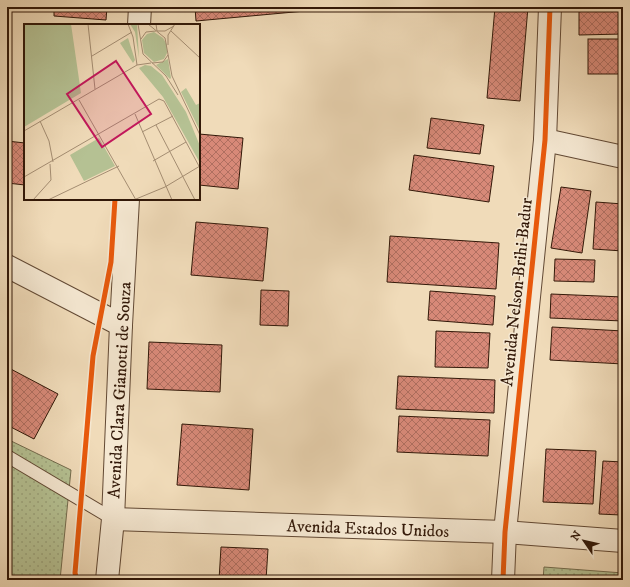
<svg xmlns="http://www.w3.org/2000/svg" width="630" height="587" font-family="'IM FELL DW Pica',serif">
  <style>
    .park { fill: url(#park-dots); stroke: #746c4e }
    .building { fill: url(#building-cross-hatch); stroke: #321808 }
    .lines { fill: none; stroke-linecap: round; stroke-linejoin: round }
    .lane-casing { stroke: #624934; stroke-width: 14 }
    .street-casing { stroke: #624934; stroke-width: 24 }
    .lane { stroke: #f5e8d2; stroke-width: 12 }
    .street { stroke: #f5e8d2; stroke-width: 22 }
    .cycleway-casing { stroke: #f5e8d2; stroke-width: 8 }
    .cycleway { stroke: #e8590c; stroke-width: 5 }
    .labels { text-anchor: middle; stroke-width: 3; stroke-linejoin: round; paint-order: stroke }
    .street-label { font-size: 17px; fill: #321808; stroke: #f5e8d2 }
    .inset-road { fill: none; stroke: #a48d72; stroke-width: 1 }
    .view { fill: #c2185b; fill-opacity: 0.15; stroke: #c2185b; stroke-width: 2 }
    .inset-edge { fill: none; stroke: #321808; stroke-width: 2 }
  </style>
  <defs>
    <pattern id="park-dots" width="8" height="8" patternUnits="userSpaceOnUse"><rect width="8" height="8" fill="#b5c193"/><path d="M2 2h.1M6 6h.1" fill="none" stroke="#9ca57d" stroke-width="1.8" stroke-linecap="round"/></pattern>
    <pattern id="building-cross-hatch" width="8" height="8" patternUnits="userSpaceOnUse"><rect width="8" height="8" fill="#d78978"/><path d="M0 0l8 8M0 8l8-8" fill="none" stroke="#af6f60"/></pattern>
  </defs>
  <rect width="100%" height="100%" fill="#f0dbb9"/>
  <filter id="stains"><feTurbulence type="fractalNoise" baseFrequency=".005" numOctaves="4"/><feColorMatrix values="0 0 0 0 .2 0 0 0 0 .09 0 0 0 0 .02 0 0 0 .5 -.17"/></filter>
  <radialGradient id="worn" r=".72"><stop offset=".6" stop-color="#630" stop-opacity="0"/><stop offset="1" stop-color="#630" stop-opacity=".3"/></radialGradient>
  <g class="park">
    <polygon points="7,439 71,470 60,580 7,580"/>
    <polygon points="544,567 623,573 623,580 543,580"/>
  </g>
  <g class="building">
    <rect x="7" y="7" width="2" height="13"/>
    <polygon points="54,7 107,7 106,20 54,16"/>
    <polygon points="195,7 305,7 305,11 196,21"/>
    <polygon points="495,7 528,7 520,101 487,98"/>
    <polygon points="579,7 623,7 623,34 579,35"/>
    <rect x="588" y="39" width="35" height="35"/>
    <polygon points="431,118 484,125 480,154 427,148"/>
    <polygon points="199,134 243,138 238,189 199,185"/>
    <polygon points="7,141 25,143 25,185 7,183"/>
    <polygon points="414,155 494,166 489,202 409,190"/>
    <polygon points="561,187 591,191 582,253 551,248"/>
    <polygon points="596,202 623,204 623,251 593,249"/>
    <polygon points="196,222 268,228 263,281 191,275"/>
    <polygon points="390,236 499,243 496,289 387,282"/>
    <polygon points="555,259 595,260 594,282 554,281"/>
    <polygon points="261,290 289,291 288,326 260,325"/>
    <polygon points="430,291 495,296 493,325 428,320"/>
    <polygon points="551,294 623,297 623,321 550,318"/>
    <polygon points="552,327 623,331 623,364 550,360"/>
    <polygon points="436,331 490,333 488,368 435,367"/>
    <polygon points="149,342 222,345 220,392 147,389"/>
    <polygon points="7,367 58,394 34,439 7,425"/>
    <polygon points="398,376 495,380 494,413 396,409"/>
    <polygon points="399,416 490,420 488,456 397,452"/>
    <polygon points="182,424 253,429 249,490 177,485"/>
    <polygon points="546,449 596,451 593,504 543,502"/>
    <polygon points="603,461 623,462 621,515 599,514"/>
    <polygon points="221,547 268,549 266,580 219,580"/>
  </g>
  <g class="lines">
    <defs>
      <polyline id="lane" points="7,456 113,519"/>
      <g id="street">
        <polyline points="139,25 140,7"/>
        <polyline points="545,140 623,157"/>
        <polyline points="7,266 121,325"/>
        <polyline points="113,519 505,532 623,541"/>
        <polyline points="107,580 113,519 121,325 128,199"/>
        <polyline points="503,580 505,532 545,140 550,7"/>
      </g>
    </defs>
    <use href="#lane" class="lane-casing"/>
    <use href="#street" class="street-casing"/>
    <use href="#lane" class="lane"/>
    <use href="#street" class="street"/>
    <defs>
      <g id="cycleway">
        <polyline points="77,580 75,573 93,356 111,262 115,199"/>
        <polyline points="503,580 505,532 545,140 550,7"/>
      </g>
    </defs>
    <use href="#cycleway" class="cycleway-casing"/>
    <use href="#cycleway" class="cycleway"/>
  </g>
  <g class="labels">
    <g class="street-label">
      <text transform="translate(516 292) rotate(-84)" y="6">Avenida Nelson Brihi Badur</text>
      <text transform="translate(119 390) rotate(-87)" y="6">Avenida Clara Gianotti de Souza</text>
      <text transform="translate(368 528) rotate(2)" y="6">Avenida Estados Unidos</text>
    </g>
  </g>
  <g transform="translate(24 24)">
    <rect width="176" height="176" fill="#f0dbb9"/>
    <path d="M 106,0 L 113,0 L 115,34 L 111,8 ZM 144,35 L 147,54 L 146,55 L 132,41 ZM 162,64 L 172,81 L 176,79 L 176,107 L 157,68 Z" fill="#b5c193"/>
    <path d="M 0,0 L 47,0 L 57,69 L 0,103 ZM 130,8 L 139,14 L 143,21 L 143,29 L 140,35 L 130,38 L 120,29 L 118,16 L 123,10 ZM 104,14 L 111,36 L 109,39 L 96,19 ZM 121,41 L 127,42 L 138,51 L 162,88 L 176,122 L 176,139 L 139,73 L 115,44 ZM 75,114 L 91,142 L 60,157 L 46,131 Z" fill="#b5c193"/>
    <path d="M 0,0 L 6,31 L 0,32 ZM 8,0 L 45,0 L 47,17 L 41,22 L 31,22 L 11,17 ZM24 36a5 5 0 1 1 10 0a5 5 0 1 1-10 0ZM 24,44 L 27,59 L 18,60 L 16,46 ZM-1 51a7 7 0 1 1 14 0a7 7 0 1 1-14 0Z" fill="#b5c193"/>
    <path class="inset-road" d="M 64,0 L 71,65M 104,0 L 109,13 L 113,41M 114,0 L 119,30 L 142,52 L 154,71M 124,0 L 141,14 L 148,52 L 176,111M 132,0 L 133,7 L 141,7 L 150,2M 147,7 L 176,34M 117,15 L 122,8 L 132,7M 144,21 L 144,11 L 151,0M 68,32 L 108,8M 128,39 L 139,38 L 144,31M 55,76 L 112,176M 111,90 L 148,176M 16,97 L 25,117 L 29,138M 132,101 L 171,176M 0,107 L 113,41 L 127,39M 118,108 L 149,92M 129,137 L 162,118M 0,153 L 135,75 L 140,77 L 176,144M 112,175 L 141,163 L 176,142M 9,176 L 27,156 L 26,140M 24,176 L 95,142"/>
    <path class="view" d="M 92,37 L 127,90 L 78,123 L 43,70 Z"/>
    <rect width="176" height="176" class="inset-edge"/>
  </g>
  <rect width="630" height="587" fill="none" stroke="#f0dbb9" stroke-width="24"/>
  <rect x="8" y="8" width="614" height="571" fill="none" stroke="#321808" stroke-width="2"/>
  <rect x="12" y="12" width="606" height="563" fill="none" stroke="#321808"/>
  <g transform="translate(584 541) rotate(304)" stroke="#f5e8d2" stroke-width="3" paint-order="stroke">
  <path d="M0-3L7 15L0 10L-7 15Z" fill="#321808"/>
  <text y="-6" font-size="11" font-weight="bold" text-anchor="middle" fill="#321808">N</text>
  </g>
  <rect width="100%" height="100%" filter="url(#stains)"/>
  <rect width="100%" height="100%" fill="url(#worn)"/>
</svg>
